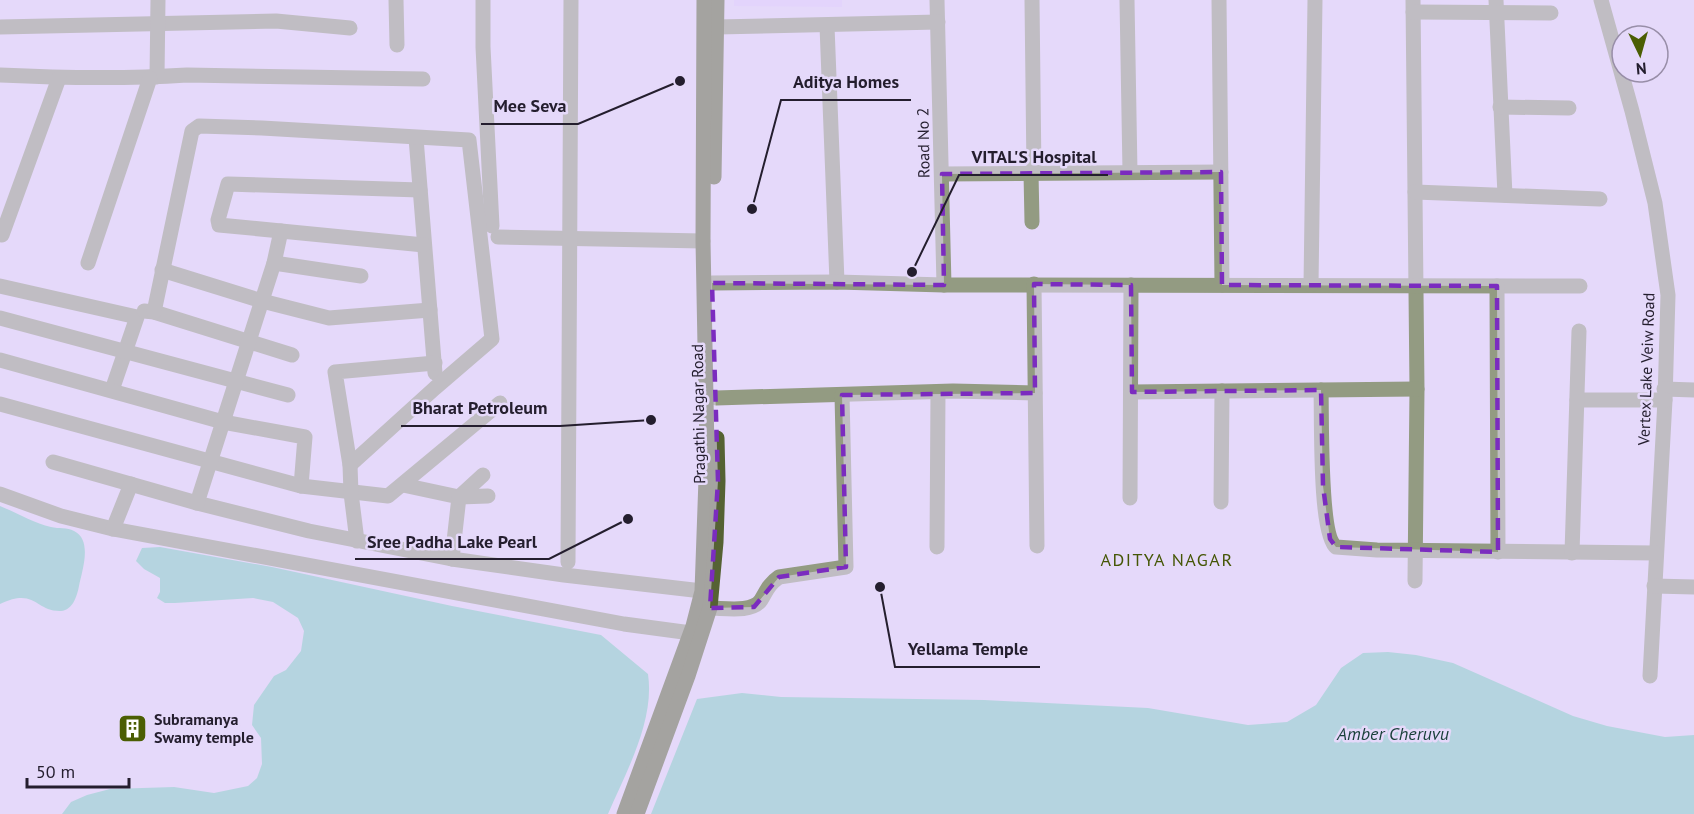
<svg xmlns="http://www.w3.org/2000/svg" width="1694" height="814" font-family="'PT Sans',sans-serif">
  <style>
    .built { fill: #e1ceff }
    .water { fill: #7bcfc0 }
    .lines { fill: none; stroke-linecap: round; stroke-linejoin: round }
    .minor { stroke: #939b82; stroke-width: 15 }
    .major { stroke: #556233; stroke-width: 15 }
    .marked { fill: none; stroke: #7b2cbf; stroke-width: 4.5; stroke-dasharray: 12 8; stroke-linejoin: round }
    .labels { text-anchor: middle; stroke-width: 5; stroke-linejoin: round; paint-order: stroke }
    .street-label { font-size: 16px; fill: #241e2e; stroke: #e5d9fa }
    .poi-label { font-size: 16px; font-weight: bold; fill: #241e2e; stroke: #e5d9fa; text-anchor: start }
    .neighbourhood-label { font-size: 18px; letter-spacing: 1.5px; fill: #455605; stroke: #e5d9fa }
    .water-label { font-size: 18px; font-style: italic; fill: #183f39; stroke: #e5d9fa }
    .leader { fill: none; stroke: #241e2e; stroke-width: 2 }
    .callout-dot { fill: #241e2e; stroke: #e5d9fa; stroke-width: 2 }
    .callout-label { font-size: 18px; text-anchor: middle; font-weight: bold; fill: #241e2e; stroke: #e5d9fa; stroke-width: 5; stroke-linejoin: round; paint-order: stroke }
  </style>
  <rect width="100%" height="100%" fill="#e5d9fa"/>
  <polygon class="built" points="734,0 842,0 842,7 734,6"/>
  <g class="water">
    <path d="M 0,506 C 17,513 34,523 51,527 C 59,529 67,527 74,531 C 93,540 82,571 79,586 C 77,596 73,610 61,611 C 35,612 36,587 0,604 Z"/>
    <path d="M 160,547 L 272,567 L 452,606 L 601,635 L 648,674 C 655,721 626,772 608,814 L 62,814 L 71,802 L 87,795 L 110,789 L 174,787 L 214,793 L 248,786 L 257,778 L 262,764 L 261,738 L 252,725 L 254,705 L 274,676 L 286,670 L 301,651 L 304,631 L 298,618 L 273,602 L 253,598 L 175,603 L 165,603 L 157,598 L 160,592 L 160,578 L 144,569 L 136,561 L 142,548 Z"/>
    <polygon points="1388,652 1416,655 1453,663 1573,716 1607,726 1665,737 1694,735 1694,814 651,814 697,699 742,693 781,697 984,700 1148,708 1248,725 1287,722 1316,705 1341,668 1363,653"/>
  </g>
  <g class="lines">
    <g class="minor">
      <polyline points="396,0 397,45"/>
      <polyline points="483,0 483,47 492,226"/>
      <polyline points="937,0 944,285"/>
      <polyline points="1032,0 1034,173"/>
      <polyline points="1127,0 1130,172"/>
      <polyline points="1219,0 1222,285"/>
      <polyline points="1413,0 1417,389 1415,581"/>
      <polyline points="1496,0 1505,195"/>
      <polyline points="1601,0 1632,111 1655,203 1668,295 1665,400 1650,676"/>
      <polyline points="1413,12 1551,13"/>
      <polyline points="827,26 837,282"/>
      <polyline points="0,27 276,21 350,28"/>
      <polyline points="717,27 938,22"/>
      <path d="M 0,75 C 63,78 125,79 187,75 L 423,79"/>
      <polyline points="157,77 158,0"/>
      <polyline points="1500,107 1569,108"/>
      <polyline points="416,138 435,373"/>
      <polyline points="1031,173 1032,222"/>
      <polyline points="942,174 1221,172"/>
      <polyline points="1415,192 1600,199"/>
      <polyline points="281,231 219,225 218,220 228,184 420,190"/>
      <polyline points="2,235 59,78"/>
      <polyline points="498,237 703,241"/>
      <polyline points="88,263 150,78"/>
      <polyline points="274,263 361,276"/>
      <polyline points="162,270 262,301 329,318 430,310"/>
      <polyline points="712,283 837,282 944,285 1580,286"/>
      <polyline points="1034,284 1037,546"/>
      <polyline points="1311,285 1315,0"/>
      <polyline points="0,286 137,317 112,390"/>
      <polyline points="1497,286 1498,552"/>
      <polyline points="144,311 154,312 292,355"/>
      <polyline points="154,312 192,131 199,126 262,128 469,140 492,339 435,388 350,465"/>
      <polyline points="0,318 288,395"/>
      <polyline points="0,360 223,422 305,437 301,486"/>
      <polyline points="1664,389 1694,390"/>
      <path d="M 1321,390 C 1322,416 1319,535 1336,547 L 1377,550 L 1655,553"/>
      <polyline points="1132,392 1417,389"/>
      <polyline points="716,398 953,391 1035,393"/>
      <polyline points="1577,400 1665,400"/>
      <polyline points="0,404 301,486 388,496 500,403"/>
      <polyline points="53,462 197,503 309,531 452,559 564,575 702,591"/>
      <polyline points="403,485 459,497 452,559"/>
      <polyline points="0,494 61,516 113,529 624,624 691,633"/>
      <polyline points="459,497 483,475"/>
      <polyline points="459,497 488,496"/>
      <polyline points="1130,498 1131,285"/>
      <polyline points="1221,502 1222,391"/>
      <polyline points="197,503 274,263 281,231 424,245"/>
      <polyline points="113,529 131,484"/>
      <polyline points="357,541 351,493 350,465 335,372 435,363"/>
      <polyline points="937,547 938,392"/>
      <polyline points="1572,553 1579,331"/>
      <polyline points="568,562 571,0"/>
      <polyline points="1654,586 1694,587"/>
      <path d="M 710,608 C 724,608 753,613 761,600 C 767,590 769,584 779,577 L 846,567 L 842,395"/>
    </g>
    <g class="major">
      <polyline points="714,177 717,0"/>
      <polyline points="624,814 693,626 702,591 707,451 703,241 704,0"/>
      <polyline points="637,814 688,676 710,608 716,542 718,481 717,438"/>
    </g>
  </g>
  <path d="M0 0H1694V814H0ZM 1221,172 L 1222,285 L 1497,286 L 1498,552 L 1336,547 L 1330,539 L 1323,486 L 1321,390 L 1132,392 L 1131,285 L 1034,284 L 1035,393 L 842,395 L 846,567 L 779,577 L 754,607 L 710,608 L 718,481 L 712,283 L 944,285 L 942,174 Z" fill="#e5d9fa" fill-opacity=".55" fill-rule="evenodd"/>
  <path class="marked" d="M 1221,172 L 1222,285 L 1497,286 L 1498,552 L 1336,547 L 1330,539 L 1323,486 L 1321,390 L 1132,392 L 1131,285 L 1034,284 L 1035,393 L 842,395 L 846,567 L 779,577 L 754,607 L 710,608 L 718,481 L 712,283 L 944,285 L 942,174 Z"/>
  <defs>
    <symbol id="building-square" viewBox="-11 -11 22 22"><rect x="-9" y="-9" width="18" height="18" rx="4" fill="#4b5e03" stroke="#e5d9fa"/><path d="M-4-6H4V6H1V3H-1V6H-4ZM-2.5-4.3h1.7v1.8h-1.7ZM.8-4.3h1.7v1.8H.8ZM-2.5-1h1.7V.8h-1.7ZM.8-1h1.7V.8H.8Z" fill="#fff"/></symbol>
  </defs>
  <g fill-rule="evenodd">
    <use href="#building-square" x="116" y="712" width="33" height="33"/>
  </g>
  <g class="labels">
    <g class="street-label">
      <text transform="translate(923 143) rotate(-91)" y="6">Road No 2</text>
      <text transform="translate(1646 369) rotate(-88)" y="6">Vertex Lake Veiw Road</text>
      <text transform="translate(698 414) rotate(-91)" y="6">Pragathi Nagar Road</text>
    </g>
    <g class="poi-label">
      <text x="154" y="725">Subramanya<tspan x="154" dy="18">Swamy temple</tspan></text>
    </g>
    <g class="neighbourhood-label">
      <text x="1167" y="566">ADITYA NAGAR</text>
    </g>
    <g class="water-label">
      <text x="1393" y="740">Amber Cheruvu</text>
    </g>
  </g>
  <path class="leader" d="M752 209L781 100H911M680 81L578 124H481M912 272L959 175H1108M651 420L560 426H401M628 519L549 559H355M880 587L895 667H1040"/>
  <g class="callout-dot">
    <circle cx="752" cy="209" r="6"/>
    <circle cx="680" cy="81" r="6"/>
    <circle cx="912" cy="272" r="6"/>
    <circle cx="651" cy="420" r="6"/>
    <circle cx="628" cy="519" r="6"/>
    <circle cx="880" cy="587" r="6"/>
  </g>
  <g class="callout-label">
    <text x="846" y="88">Aditya Homes</text>
    <text x="530" y="112">Mee Seva</text>
    <text x="1034" y="163">VITAL'S Hospital</text>
    <text x="480" y="414">Bharat Petroleum</text>
    <text x="452" y="548">Sree Padha Lake Pearl</text>
    <text x="968" y="655">Yellama Temple</text>
  </g>
  <g transform="translate(1640 54) rotate(175)"><circle r="28" fill="#e5d9fa" stroke="#988ea8" stroke-width="1.5"/>
  <path d="M0-4.5L10 22L0 15L-10 22Z" fill="#4b5e03"/>
  <text y="-9" font-size="16" font-weight="bold" text-anchor="middle" fill="#241e2e">N</text>
  </g>
  <path d="M27 778v9h102v-9" fill="none" stroke="#241e2e" stroke-width="3"/>
  <text x="36" y="778" font-size="18" fill="#241e2e" stroke="#e5d9fa" stroke-width="4.5" paint-order="stroke">50 m</text>
</svg>
